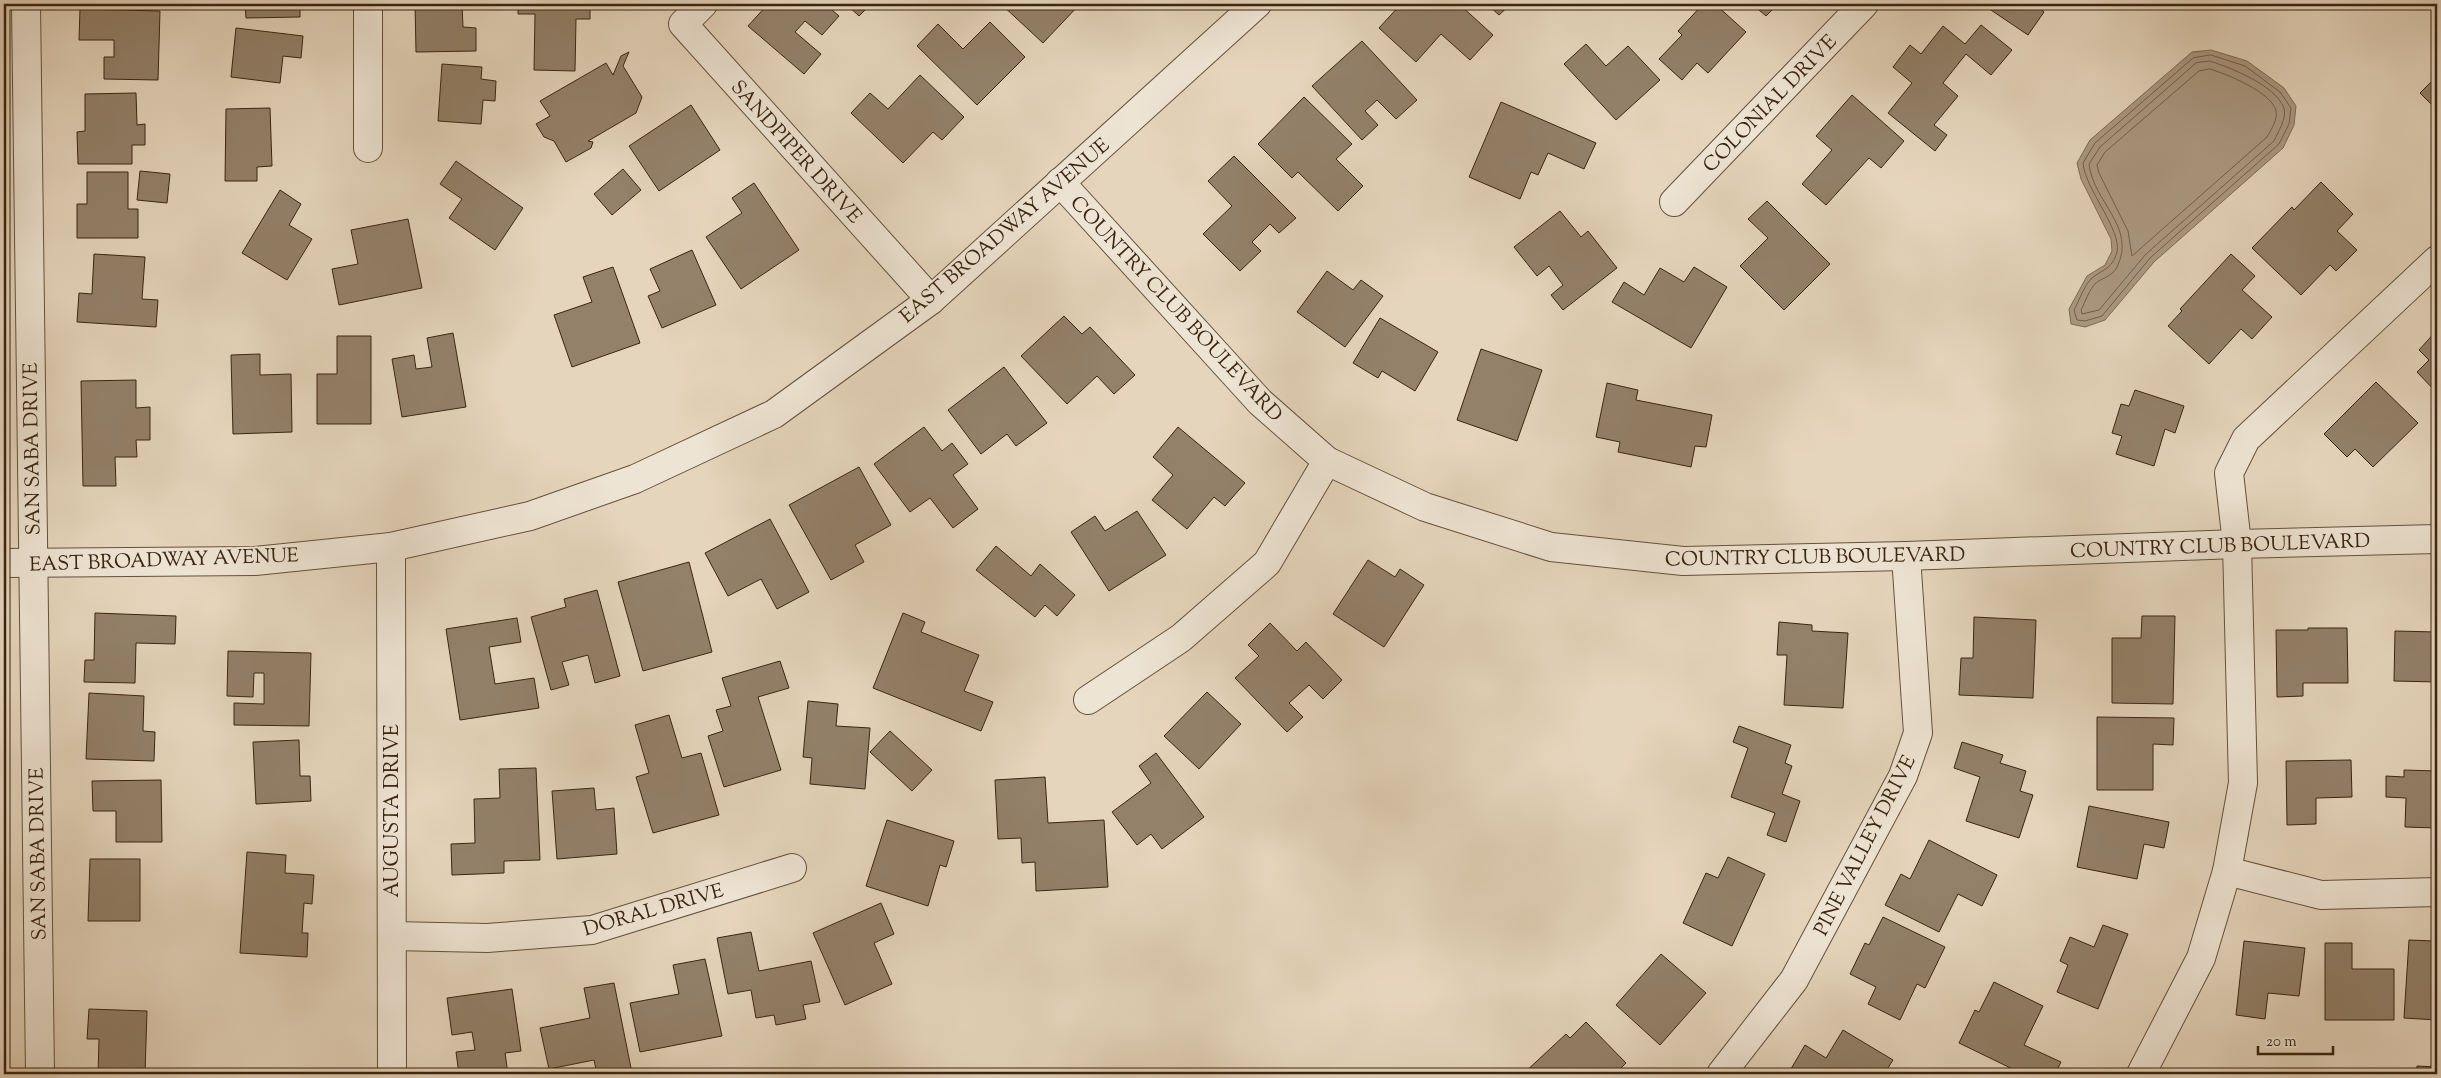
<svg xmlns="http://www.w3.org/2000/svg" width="2441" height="1078" font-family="'Sorts Mill Goudy',serif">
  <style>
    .water { fill: #ab9982; stroke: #7e6b55 }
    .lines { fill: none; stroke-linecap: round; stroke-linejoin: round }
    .shore { stroke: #725f4a; stroke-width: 1 }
    .building { fill: #93816a; stroke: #3a2511 }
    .minor-casing { stroke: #65513c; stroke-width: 30 }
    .minor { stroke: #eee4d3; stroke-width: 28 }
    .labels { text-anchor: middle; stroke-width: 4; stroke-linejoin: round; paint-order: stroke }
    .street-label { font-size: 20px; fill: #3a2511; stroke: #eee4d3 }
  </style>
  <rect width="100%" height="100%" fill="#e5d5bc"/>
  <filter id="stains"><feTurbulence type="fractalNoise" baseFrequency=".004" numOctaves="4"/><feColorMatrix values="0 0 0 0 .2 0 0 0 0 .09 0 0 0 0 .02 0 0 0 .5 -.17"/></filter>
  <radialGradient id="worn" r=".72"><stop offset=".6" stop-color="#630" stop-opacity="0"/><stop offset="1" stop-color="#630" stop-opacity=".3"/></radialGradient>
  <polygon class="water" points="2211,50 2247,61 2284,88 2296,106 2294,125 2283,148 2154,262 2105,320 2085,327 2071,324 2069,309 2087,276 2105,265 2112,251 2111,239 2081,179 2077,163 2090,140 2192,52"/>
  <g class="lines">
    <g class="shore">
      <path d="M 2211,55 L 2245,66 L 2280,92 L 2291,108 L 2289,124 L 2279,144 L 2150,258 L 2102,316 L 2085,321 L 2077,320 L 2074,310 C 2079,301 2084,286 2091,279 C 2102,269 2112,270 2117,252 C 2122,230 2085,189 2083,163 L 2095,143 L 2193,58 Z"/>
      <path d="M 2210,61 C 2231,68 2275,85 2284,108 C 2287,118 2278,132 2274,141 L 2146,254 L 2099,310 L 2082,314 L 2081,310 C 2085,303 2089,289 2096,283 C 2103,277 2112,277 2117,267 C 2137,227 2093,202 2089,164 L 2100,147 L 2196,63 Z"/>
      <path d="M 2210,69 C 2226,74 2272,92 2276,111 C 2278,119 2271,130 2267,137 L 2132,256 L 2128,231 L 2099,173 L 2097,165 L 2105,152 L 2199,71 Z"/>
    </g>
  </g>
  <g class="building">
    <polygon points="245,4 300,4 300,17 246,18"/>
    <polygon points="415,4 462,4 463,27 476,28 476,51 416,52"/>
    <polygon points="518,4 590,4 590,19 576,19 575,71 534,70 535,14 518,14"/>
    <polygon points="768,4 825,4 839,16 822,35 805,21 795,32 821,54 804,74 748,26"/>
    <polygon points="846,4 871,4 859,16"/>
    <polygon points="1001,4 1080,4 1043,43"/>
    <polygon points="1401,4 1459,4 1493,35 1470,60 1441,34 1416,62 1379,28"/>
    <polygon points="1487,4 1511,4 1499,15"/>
    <polygon points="1703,4 1715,4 1746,32 1708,73 1697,63 1682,80 1659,59 1682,35 1678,31"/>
    <polygon points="1752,4 1778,4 1766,16"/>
    <polygon points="1987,4 2035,4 2044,12 2028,35 1985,6"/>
    <polygon points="80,9 160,11 158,80 104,79 104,57 114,57 114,40 79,40"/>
    <polygon points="990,22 1025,57 977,105 917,46 938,24 963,49"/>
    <polygon points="1981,25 2012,50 1991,75 1966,54 1943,83 1958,96 1934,125 1947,135 1935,151 1888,113 1912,83 1893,67 1910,45 1921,54 1943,26 1965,44"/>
    <polygon points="236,28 303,36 301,58 283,56 280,83 231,77"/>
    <polygon points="1362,41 1417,100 1396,119 1377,100 1365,111 1378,125 1362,140 1312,86"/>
    <polygon points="1586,44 1606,66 1628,46 1660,80 1616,120 1564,64"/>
    <polygon points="629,52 623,66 642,97 636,113 588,141 593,142 591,148 566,162 554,141 544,137 536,124 550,116 540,101 606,63 613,75 621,56"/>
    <polygon points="442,64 482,67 481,79 496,81 495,101 483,100 481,124 438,121"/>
    <polygon points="920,75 964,117 942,140 933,132 903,163 851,113 870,93 888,109"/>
    <polygon points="2437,76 2437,110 2420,93"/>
    <polygon points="136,93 137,125 145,124 145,145 132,145 132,164 78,164 77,132 85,131 85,94"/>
    <polygon points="1852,95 1904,141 1881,168 1869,158 1826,205 1802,184 1832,150 1816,136"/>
    <polygon points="1304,97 1352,144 1336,159 1363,186 1338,211 1298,172 1292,178 1258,144"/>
    <polygon points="1501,102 1596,143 1584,169 1548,153 1538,175 1531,172 1520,199 1469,177"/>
    <polygon points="691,105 720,150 659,191 629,146"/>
    <polygon points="270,108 272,166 257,167 257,181 225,181 226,109"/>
    <polygon points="1234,156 1296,218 1279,233 1270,224 1252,242 1261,251 1240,271 1203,234 1232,206 1208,181"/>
    <polygon points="456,161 523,208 495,250 449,218 462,199 440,184"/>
    <polygon points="623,169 641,190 612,215 594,194"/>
    <polygon points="140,171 170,174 167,203 137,200"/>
    <polygon points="87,172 128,172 128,209 138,209 138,238 77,238 77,204 87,204"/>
    <polygon points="2321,182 2353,214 2337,231 2357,250 2336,271 2330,265 2301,295 2252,248 2292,207 2294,210"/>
    <polygon points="754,183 799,250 741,289 706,237 742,213 732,198"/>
    <polygon points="280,190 301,204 289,225 312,239 287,280 242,253"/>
    <polygon points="1767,201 1830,264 1784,310 1740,266 1768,238 1748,219"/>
    <polygon points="1560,211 1581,237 1588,231 1617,268 1563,310 1551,295 1563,285 1549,266 1537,276 1514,247"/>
    <polygon points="408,219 422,288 339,305 332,269 358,264 351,230"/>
    <polygon points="692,250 716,305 662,328 648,296 660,291 650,269"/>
    <polygon points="94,254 145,257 142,299 158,300 156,327 77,322 79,293 92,294"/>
    <polygon points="2231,254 2255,276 2242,290 2272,317 2252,339 2241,329 2209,364 2168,326 2182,311 2180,309"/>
    <polygon points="613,267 640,343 572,367 554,315 592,302 583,277"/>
    <polygon points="1694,267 1727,287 1691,348 1612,302 1624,282 1644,295 1660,268 1684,282"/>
    <polygon points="1327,271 1353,290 1361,280 1383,296 1345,347 1297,312"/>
    <polygon points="1064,316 1082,334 1090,327 1135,375 1114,394 1097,376 1067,404 1021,356"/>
    <polygon points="1380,318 1438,352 1415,391 1382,371 1378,378 1353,363"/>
    <polygon points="2437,330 2437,393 2417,372 2429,360 2419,350"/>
    <polygon points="453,333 466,407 402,417 392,359 414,355 416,369 432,367 427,338"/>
    <polygon points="337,336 371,336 371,424 317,424 317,374 337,374"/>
    <polygon points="1481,349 1542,370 1517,441 1457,420"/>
    <polygon points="260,354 260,375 291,374 292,432 233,434 231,355"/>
    <polygon points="1004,367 1047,423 1016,446 1007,434 981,454 948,410"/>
    <polygon points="136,380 136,408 150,407 150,440 136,440 137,457 115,457 116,486 83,486 81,381"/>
    <polygon points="2376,382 2418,423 2373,467 2355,449 2347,457 2324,434"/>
    <polygon points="1607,383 1638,390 1636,400 1712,415 1706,447 1695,446 1691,467 1618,452 1620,442 1596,437"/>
    <polygon points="2135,390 2184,406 2175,433 2165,429 2154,466 2116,454 2122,436 2112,433 2121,404 2129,406"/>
    <polygon points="924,427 942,451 952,443 968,464 953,475 978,509 953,528 930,498 910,512 874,464"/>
    <polygon points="1178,427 1245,483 1225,506 1214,497 1187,529 1152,500 1173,475 1153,457"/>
    <polygon points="859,467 891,525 855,545 864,562 831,580 789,505"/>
    <polygon points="1137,511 1166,555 1109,591 1071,532 1095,516 1105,531"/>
    <polygon points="770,519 809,592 777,609 761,579 728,596 705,553"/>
    <polygon points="996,546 1031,576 1040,564 1075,595 1057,616 1045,605 1035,617 976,570"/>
    <polygon points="1368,560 1395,577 1400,569 1424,585 1384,647 1333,614"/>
    <polygon points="689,562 712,652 643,671 618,582"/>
    <polygon points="597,590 620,676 595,683 588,655 562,662 569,685 551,690 531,617 566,607 564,599"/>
    <polygon points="95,613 176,616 175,644 136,643 135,683 84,682 85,660 94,660"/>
    <polygon points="903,613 925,622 921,632 979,655 964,691 993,702 981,731 873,688"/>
    <polygon points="2142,616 2175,616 2173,704 2112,703 2112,638 2141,638"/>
    <polygon points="1974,617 2036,620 2033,698 1959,695 1961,658 1973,658"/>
    <polygon points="517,618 521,642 489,647 495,684 534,678 539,708 460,720 446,629"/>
    <polygon points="1779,622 1812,625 1812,631 1848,633 1843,708 1784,705 1787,655 1777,655"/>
    <polygon points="1270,623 1297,651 1306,642 1342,680 1323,699 1309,685 1289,703 1303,717 1287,732 1235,678 1259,656 1248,645"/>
    <polygon points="2308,628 2347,628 2348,683 2303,683 2303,696 2277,697 2276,630 2308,630"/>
    <polygon points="2395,631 2437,632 2437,682 2394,681"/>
    <polygon points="228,651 311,653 309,726 234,725 234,703 264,704 264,673 254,673 253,697 227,696"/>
    <polygon points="780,661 789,688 758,697 781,770 724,787 708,736 723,731 716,710 731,706 722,678"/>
    <polygon points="1207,692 1241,724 1199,769 1164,736"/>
    <polygon points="89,693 144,696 143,731 155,732 154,761 86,759"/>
    <polygon points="808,701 838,704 836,726 870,728 865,789 810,784 812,758 803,757"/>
    <polygon points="669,715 682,758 701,753 719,815 653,833 636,777 649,773 635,725"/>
    <polygon points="2097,717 2174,718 2173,745 2153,744 2153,790 2097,790"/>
    <polygon points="1739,726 1791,745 1785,763 1792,766 1782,794 1800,801 1786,842 1767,835 1775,813 1731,797 1748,748 1733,742"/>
    <polygon points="890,731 932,770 912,791 870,752"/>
    <polygon points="299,740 300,776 310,776 311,801 256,804 253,742"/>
    <polygon points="1962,742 2003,755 2000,763 2026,771 2020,791 2033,795 2019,838 1966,821 1980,777 1954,768"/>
    <polygon points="1156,753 1204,817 1162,849 1151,834 1137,845 1112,812 1151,783 1139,766"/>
    <polygon points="2351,760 2352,797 2316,798 2316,824 2287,825 2286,761"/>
    <polygon points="536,768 540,860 504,861 504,873 452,875 451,844 475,843 474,799 500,798 499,769"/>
    <polygon points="2404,770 2437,771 2437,828 2405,827 2406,798 2386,797 2386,776 2404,777"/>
    <polygon points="1045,777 1048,823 1104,820 1108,887 1036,891 1035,862 1022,863 1021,838 998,839 995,780"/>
    <polygon points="161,780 162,842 116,842 116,811 93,811 92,781"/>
    <polygon points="594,788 596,810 614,808 617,854 557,859 552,791"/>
    <polygon points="2089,806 2169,822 2164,848 2144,844 2137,879 2077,867"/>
    <polygon points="887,820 954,841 946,867 940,865 928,906 866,886"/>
    <polygon points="1929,840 1997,875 1982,906 1958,894 1939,932 1885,905 1901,874 1910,879"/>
    <polygon points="247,852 286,855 285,873 314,875 312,904 304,903 302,933 308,933 307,957 240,953"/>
    <polygon points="1728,857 1765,874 1732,946 1683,923 1706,873 1718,878"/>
    <polygon points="90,859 140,859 140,921 88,921"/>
    <polygon points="881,903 894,934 874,943 892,984 845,1005 813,933"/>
    <polygon points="1883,917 1945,947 1925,988 1917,984 1900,1020 1868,1004 1876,987 1850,974 1865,943 1869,945"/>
    <polygon points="2103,925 2128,934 2098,1009 2057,992 2068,965 2060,961 2070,937 2094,947"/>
    <polygon points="751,932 759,971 811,961 820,1002 803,1005 806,1019 776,1025 774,1015 756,1018 751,990 728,994 717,938"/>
    <polygon points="2409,940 2434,941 2432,961 2437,961 2437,1020 2404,1018"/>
    <polygon points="2244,941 2305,948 2299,996 2268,993 2265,1019 2236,1015"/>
    <polygon points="2325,943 2352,943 2352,969 2394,969 2394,1020 2325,1020"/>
    <polygon points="1661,954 1706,993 1660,1045 1616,1005"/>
    <polygon points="705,959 722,1036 640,1052 630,1003 679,994 673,965"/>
    <polygon points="1994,982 2043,1006 2024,1045 2061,1062 2055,1074 2023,1074 1959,1043 1975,1010 1979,1012"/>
    <polygon points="614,983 631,1068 597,1074 594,1060 549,1069 540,1028 590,1018 584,988"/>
    <polygon points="512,989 521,1051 505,1053 508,1074 459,1074 456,1052 475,1050 472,1032 452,1035 447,998"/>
    <polygon points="89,1009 147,1011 145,1074 98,1074 99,1039 87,1039"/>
    <polygon points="1586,1022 1626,1063 1615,1074 1523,1074 1566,1034 1570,1038"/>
    <polygon points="1843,1030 1893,1060 1884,1074 1788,1074 1805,1045 1826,1058"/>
    <polygon points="2417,1066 2437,1067 2437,1074 2416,1074"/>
  </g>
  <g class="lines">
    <defs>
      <g id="minor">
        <polyline points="26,4 40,1074"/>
        <polyline points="703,4 683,24 931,300"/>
        <polyline points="368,148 368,4"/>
        <polyline points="1060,182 1260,402 1327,461 1425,507 1551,547 1683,561 1906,556 2237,544 2437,539"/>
        <polyline points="1674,202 1864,4"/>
        <polyline points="391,547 392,1074"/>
        <polyline points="4,563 255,561 391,547 530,516 635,479 774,414 931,300 1257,4"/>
        <polyline points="1088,700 1181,638 1267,563 1327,461"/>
        <polyline points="2227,871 2321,895 2437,892"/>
        <polyline points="392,936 487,938 592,930 792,868"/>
        <polyline points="1721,1074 1794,980 1903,776 1918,733 1906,556"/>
        <polyline points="2141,1074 2201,958 2227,871 2243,783 2237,544 2229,473 2246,439 2437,260"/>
      </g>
    </defs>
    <use href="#minor" class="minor-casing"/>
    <use href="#minor" class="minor"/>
  </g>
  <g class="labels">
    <g class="street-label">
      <text transform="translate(1769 103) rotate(-46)" y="7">COLONIAL DRIVE</text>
      <text transform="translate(797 151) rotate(48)" y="7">SANDPIPER DRIVE</text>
      <text transform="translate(1004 230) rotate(-41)" y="7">EAST BROADWAY AVENUE</text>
      <text transform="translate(1177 308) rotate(47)" y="7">COUNTRY CLUB BOULEVARD</text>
      <text transform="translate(31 449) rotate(-91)" y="7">SAN SABA DRIVE</text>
      <text transform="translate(2220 545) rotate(-2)" y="7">COUNTRY CLUB BOULEVARD</text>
      <text transform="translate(1815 556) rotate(-1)" y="7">COUNTRY CLUB BOULEVARD</text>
      <text transform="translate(164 559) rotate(-2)" y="7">EAST BROADWAY AVENUE</text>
      <text transform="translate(391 811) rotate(-90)" y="7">AUGUSTA DRIVE</text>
      <text transform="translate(1864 845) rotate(-63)" y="7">PINE VALLEY DRIVE</text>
      <text transform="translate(37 854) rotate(-91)" y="7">SAN SABA DRIVE</text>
      <text transform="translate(653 909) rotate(-16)" y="7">DORAL DRIVE</text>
    </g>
  </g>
  <rect width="2441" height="1078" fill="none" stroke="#e5d5bc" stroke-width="20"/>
  <rect x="5" y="5" width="2431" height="1068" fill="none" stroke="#3a2511" stroke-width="2.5"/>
  <rect x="10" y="10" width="2421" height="1058" fill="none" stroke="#3a2511"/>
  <path d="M2258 1046v8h75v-8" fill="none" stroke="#3a2511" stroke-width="2.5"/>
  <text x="2266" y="1046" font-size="15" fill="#3a2511" stroke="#eee4d3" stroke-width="4" paint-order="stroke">20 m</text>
  <rect width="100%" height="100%" filter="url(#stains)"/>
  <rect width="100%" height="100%" fill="url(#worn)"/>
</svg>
